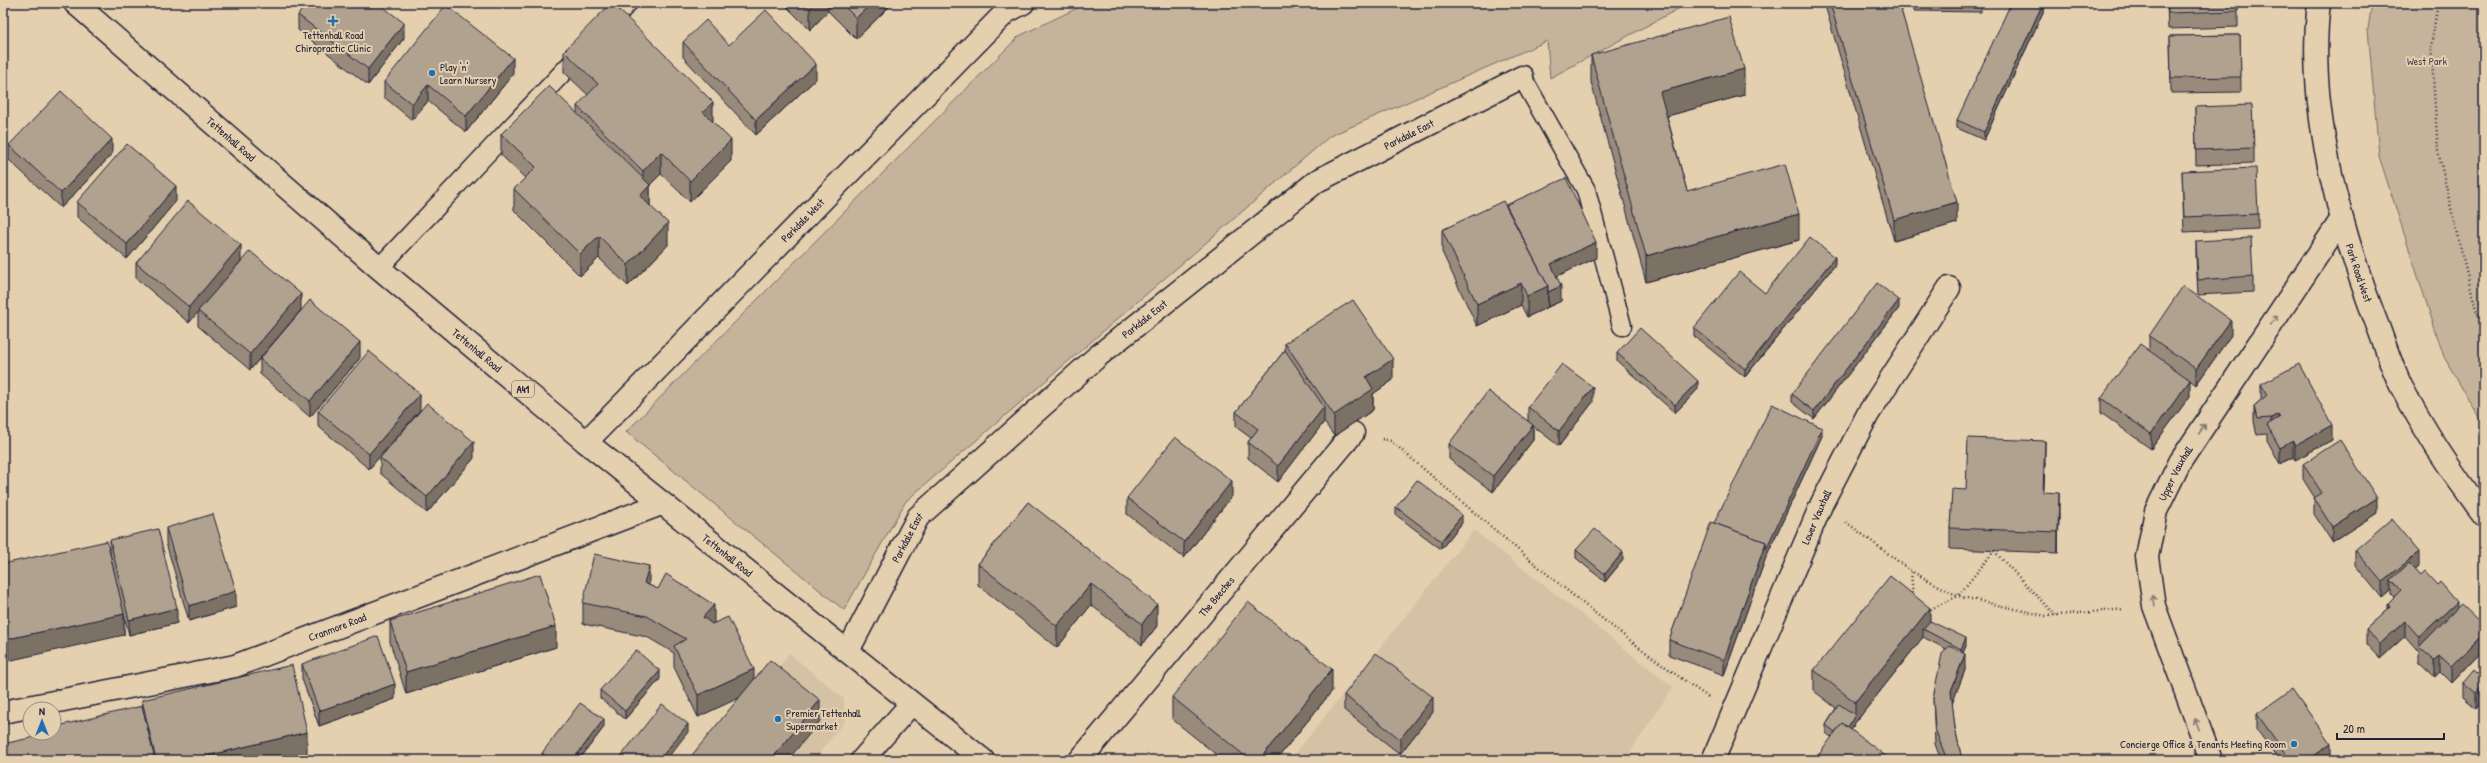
<svg xmlns="http://www.w3.org/2000/svg" width="2487" height="763" font-family="'Patrick Hand',sans-serif">
  <style>
    .built { fill: #d5c2a5 }
    .green { fill: #c5b49b; stroke: #746b6b }
    .lines { fill: none; stroke-linecap: round; stroke-linejoin: round }
    .service-casing { stroke: #22223b; stroke-width: 21 }
    .minor-casing { stroke: #22223b; stroke-width: 25 }
    .trunk-casing { stroke: #22223b; stroke-width: 25 }
    .path { stroke: #22223b; stroke-width: 2.5; stroke-dasharray: 1 3; stroke-linecap: butt }
    .service { stroke: #e4d0ae; stroke-width: 18 }
    .minor { stroke: #e4d0ae; stroke-width: 22 }
    .trunk { stroke: #e4d0ae; stroke-width: 22 }
    .wall { fill: #988b7c; stroke: #22223b }
    .shaded-wall { fill: #7c7165; stroke: #22223b }
    .building { fill: #b1a290; stroke: #22223b }
    .oneway { stroke: #837974 }
    .poi-dot { fill: #1f6fb2; stroke: #e4d0ae; stroke-width: 1.5 }
    .labels { text-anchor: middle; stroke-width: 4; stroke-linejoin: round; paint-order: stroke }
    .shield { fill: #e4d0ae; stroke: #5c565e; stroke-width: 1 }
    .shield-label { font-size: 10px; font-weight: bold; fill: #22223b }
    .poi-label { font-size: 11px; fill: #22223b; stroke: #e4d0ae; text-anchor: start }
    .park-label { font-size: 11px; fill: #433f4e; stroke: #e4d0ae }
    .street-label { font-size: 11px; fill: #22223b; stroke: #e4d0ae }
  </style>
  <rect width="100%" height="100%" fill="#e4d0ae"/>
  <filter id="ink" filterUnits="userSpaceOnUse"><feTurbulence type="fractalNoise" baseFrequency=".025" numOctaves="2"/><feDisplacementMap in="SourceGraphic" scale="8" xChannelSelector="R" yChannelSelector="G"/><feConvolveMatrix kernelMatrix="1 2 1 2 8 2 1 2 1" color-interpolation-filters="sRGB"/></filter>
  <g filter="url(#ink)">
    <g class="built">
      <polygon points="1474,530 1673,687 1630,753 1645,760 1290,760"/>
      <polygon points="789,653 844,699 845,721 814,760 705,760 770,681"/>
    </g>
    <g class="green">
      <polygon points="1088,3 1689,3 1550,78 1547,41 1330,136 906,501 844,610 626,432 1019,36"/>
      <polygon points="2372,3 2484,3 2484,426 2444,357 2379,156 2368,29"/>
    </g>
    <g class="lines">
      <defs>
        <g id="service">
          <polyline points="604,29 628,3"/>
          <polyline points="1522,77 1586,190 1622,326"/>
          <polyline points="379,268 581,53"/>
        </g>
        <g id="minor">
          <path id="s1" d="M 2319,3 C 2306,106 2340,228 2377,324 C 2385,344 2391,366 2401,386 C 2425,432 2452,473 2484,515"/>
          <path id="s2" d="M 586,442 L 1006,12 L 1023,3"/>
          <path id="s3" d="M 848,651 L 918,517 L 1098,356 L 1317,181 L 1522,77"/>
          <path id="s4" d="M 3,712 L 235,666 L 661,504"/>
          <polyline points="862,760 911,704"/>
          <path id="s5" d="M 1080,760 L 1353,433"/>
          <path id="s6" d="M 1713,760 L 1822,503 L 1868,414 L 1949,288"/>
          <path id="s7" d="M 2211,760 L 2154,606 L 2147,557 L 2156,511 L 2180,462 L 2341,220"/>
        </g>
        <g id="trunk">
          <path id="s8" d="M 75,3 L 379,268 L 586,442 L 983,760"/>
        </g>
      </defs>
      <use href="#service" class="service-casing"/>
      <use href="#minor" class="minor-casing"/>
      <use href="#trunk" class="trunk-casing"/>
      <g class="path">
        <polyline points="2438,3 2431,46 2438,151 2456,230 2476,309 2484,329"/>
        <path d="M 1382,439 L 1391,441 C 1494,529 1596,620 1708,697"/>
        <polyline points="1846,522 1911,571 1958,596 2046,616 2124,609"/>
        <polyline points="1911,572 1913,596"/>
        <polyline points="1927,611 1958,596 1994,551 2055,615"/>
      </g>
      <use href="#service" class="service"/>
      <use href="#minor" class="minor"/>
      <use href="#trunk" class="trunk"/>
    </g>
    <g class="wall">
      <polygon points="783,3 893,3 856,39 828,11 810,30"/>
      <polygon points="1826,3 1899,3 1957,223 1894,241 1826,9"/>
      <polygon points="1914,3 1981,3 1981,12 1914,11"/>
      <polygon points="2044,3 2044,10 1984,140 1957,128 1957,120"/>
      <polygon points="2167,3 2238,3 2238,27 2168,29"/>
      <polygon points="298,15 404,38 368,85 298,30"/>
      <polygon points="2240,35 2241,92 2171,93 2170,36"/>
      <polygon points="683,42 816,79 756,135 683,57"/>
      <polygon points="564,51 713,123 731,161 690,202 661,174 650,185 650,206 668,245 628,286 599,258 580,276 514,210 514,189 525,178 501,155 501,134 577,113 577,106 588,95 564,72"/>
      <polygon points="1591,55 1744,95 1667,116 1687,191 1799,240 1646,282 1591,82"/>
      <polygon points="513,74 466,132 428,101 412,120 384,97 384,82"/>
      <polygon points="2195,107 2254,148 2254,163 2196,165"/>
      <polygon points="9,145 112,154 61,208 9,160"/>
      <polygon points="2182,171 2258,214 2258,229 2184,232"/>
      <polygon points="176,201 127,259 77,217 77,202"/>
      <polygon points="1506,205 1596,258 1557,276 1561,301 1527,317 1521,305 1477,326 1442,252 1442,230"/>
      <polygon points="2196,241 2253,276 2253,292 2198,295 2196,257"/>
      <polygon points="241,261 301,310 250,370 198,326 198,311 189,323 136,278 136,263"/>
      <polygon points="1835,265 1745,377 1694,336 1694,328 1765,293"/>
      <polygon points="1899,308 1814,419 1792,402 1792,394"/>
      <polygon points="2231,335 2196,385 2186,377 2190,396 2151,449 2101,413 2101,398 2149,350 2149,336"/>
      <polygon points="1285,343 1393,380 1373,394 1373,410 1334,436 1324,422 1278,482 1248,458 1248,442 1251,438 1236,427 1236,412 1285,350"/>
      <polygon points="1617,353 1698,389 1675,413 1617,361"/>
      <polygon points="360,358 310,417 260,374 260,359"/>
      <polygon points="2261,384 2332,440 2295,460 2293,457 2280,464 2267,440 2267,434 2257,435 2254,421 2254,406 2261,400"/>
      <polygon points="1593,402 1559,446 1533,426 1533,440 1493,492 1449,459 1449,444 1528,421 1528,407"/>
      <polygon points="420,410 369,469 318,426 318,411"/>
      <polygon points="1822,436 1766,557 1724,675 1669,655 1669,640 1714,523"/>
      <polygon points="380,458 474,458 427,513 380,473"/>
      <polygon points="2045,463 2043,492 2059,514 2058,553 1950,549 1950,528 1966,490"/>
      <polygon points="2303,464 2377,513 2332,542 2314,514 2314,498 2315,498 2303,479"/>
      <polygon points="1232,496 1184,558 1127,514 1127,498"/>
      <polygon points="1028,502 1157,626 1142,645 1091,605 1057,648 978,585 978,564"/>
      <polygon points="1396,507 1462,523 1441,549 1396,515"/>
      <polygon points="166,528 236,607 189,621 166,543"/>
      <polygon points="110,540 177,623 129,635 124,615 124,635 110,552"/>
      <polygon points="1576,550 1623,560 1605,582 1576,558"/>
      <polygon points="2355,550 2419,567 2415,570 2421,576 2457,608 2484,626 2484,648 2451,683 2440,672 2435,677 2419,662 2419,652 2405,636 2380,659 2366,644 2366,629 2388,609 2388,604 2394,598 2391,595 2391,590 2382,598 2355,565"/>
      <polygon points="649,585 714,624 754,680 820,721 739,697 698,717 674,667 674,653 647,637 583,624 583,603"/>
      <polygon points="390,621 556,647 406,694 390,642"/>
      <polygon points="1930,621 1966,646 1963,653 1965,670 1952,703 1955,728 1962,760 1941,760 1935,744 1933,698 1946,649 1923,637 1855,723 1851,730 1831,737 1826,733 1826,725 1836,708 1814,691 1814,670"/>
      <polygon points="302,664 395,699 319,726 302,679"/>
      <polygon points="2484,670 2484,699 2476,708 2463,697 2463,682 2480,675"/>
      <polygon points="660,679 625,719 600,698 600,690"/>
      <polygon points="1332,691 1276,760 1223,760 1172,719 1172,697"/>
      <polygon points="1344,695 1433,712 1400,754 1344,710"/>
      <polygon points="142,700 307,754 280,760 3,760 42,735 42,733 54,733 142,706"/>
      <polygon points="2257,714 2331,759 2330,760 2279,760 2257,730"/>
      <polygon points="604,727 579,760 542,760 542,753"/>
    </g>
    <g class="shaded-wall">
      <polygon points="815,3 828,3 828,11 810,30 810,8"/>
      <polygon points="872,3 893,3 856,39 856,18"/>
      <polygon points="2043,3 2044,3 2044,10 1984,140 1984,132"/>
      <polygon points="404,23 404,38 368,85 368,69"/>
      <polygon points="513,58 513,74 466,132 466,116"/>
      <polygon points="816,64 816,79 756,135 756,120"/>
      <polygon points="1744,69 1744,95 1660,118 1660,92"/>
      <polygon points="428,85 428,101 412,120 412,104"/>
      <polygon points="713,102 713,123 703,112"/>
      <polygon points="112,139 112,154 61,208 61,193"/>
      <polygon points="731,140 731,161 690,202 690,181"/>
      <polygon points="661,152 661,174 643,192 643,171"/>
      <polygon points="650,185 650,207 640,196"/>
      <polygon points="176,186 176,201 127,259 127,244"/>
      <polygon points="1957,202 1957,223 1894,241 1894,220"/>
      <polygon points="1799,214 1799,240 1646,282 1646,256"/>
      <polygon points="668,223 668,245 628,286 628,265"/>
      <polygon points="599,236 599,258 580,276 580,254"/>
      <polygon points="1596,242 1596,258 1551,279 1551,264"/>
      <polygon points="241,245 241,261 189,323 189,307"/>
      <polygon points="1835,257 1835,265 1745,377 1745,369"/>
      <polygon points="1521,283 1521,305 1477,326 1477,304"/>
      <polygon points="1548,286 1548,307 1527,317 1527,296"/>
      <polygon points="1561,286 1561,301 1548,307 1548,292"/>
      <polygon points="301,294 301,310 250,370 250,354"/>
      <polygon points="1899,300 1899,308 1814,419 1814,411"/>
      <polygon points="2231,320 2231,335 2196,385 2196,369"/>
      <polygon points="360,342 360,358 310,417 310,401"/>
      <polygon points="1393,359 1393,380 1373,394 1373,410 1334,436 1334,415 1366,377"/>
      <polygon points="2190,380 2190,396 2151,449 2151,434"/>
      <polygon points="1698,381 1698,389 1675,413 1675,405"/>
      <polygon points="1593,387 1593,402 1559,446 1559,431"/>
      <polygon points="420,394 420,410 369,469 369,454"/>
      <polygon points="1324,407 1324,422 1278,482 1278,466"/>
      <polygon points="2278,414 2278,430 2271,433 2271,418"/>
      <polygon points="1533,425 1533,440 1493,492 1493,476"/>
      <polygon points="2332,425 2332,440 2295,460 2295,445"/>
      <polygon points="1822,428 1822,436 1766,557 1724,675 1724,660 1766,542"/>
      <polygon points="2045,441 2045,463 2043,514 2043,492"/>
      <polygon points="2293,441 2293,457 2280,464 2280,448"/>
      <polygon points="474,442 474,458 427,513 427,497"/>
      <polygon points="1232,481 1232,496 1184,558 1184,542"/>
      <polygon points="2059,493 2059,514 2058,553 2058,532"/>
      <polygon points="2377,498 2377,513 2332,542 2332,527"/>
      <polygon points="1462,515 1462,523 1441,549 1441,541"/>
      <polygon points="1623,552 1623,560 1605,582 1605,574"/>
      <polygon points="2419,552 2419,567 2396,586 2391,580 2391,590 2382,598 2382,582"/>
      <polygon points="649,566 649,588 644,583"/>
      <polygon points="1091,584 1091,605 1057,648 1057,626"/>
      <polygon points="236,591 236,607 189,621 189,606"/>
      <polygon points="2457,602 2457,617 2419,647 2419,637"/>
      <polygon points="1157,604 1157,626 1142,645 1142,624"/>
      <polygon points="714,605 714,627 703,617"/>
      <polygon points="177,608 177,623 129,635 129,620"/>
      <polygon points="1930,608 1930,629 1923,629 1923,637 1855,723 1842,744 1842,736 1855,715 1855,702"/>
      <polygon points="124,614 124,635 3,662 3,640"/>
      <polygon points="2405,621 2405,636 2380,659 2380,644"/>
      <polygon points="556,626 556,647 406,694 406,672"/>
      <polygon points="2484,633 2484,648 2451,683 2451,667"/>
      <polygon points="1966,638 1966,646 1961,657 1961,649"/>
      <polygon points="1965,654 1965,670 1951,707 1951,691"/>
      <polygon points="2440,657 2440,672 2435,677 2435,661"/>
      <polygon points="754,669 754,691 698,717 698,695"/>
      <polygon points="1332,669 1332,691 1276,760 1259,760"/>
      <polygon points="660,671 660,679 625,719 625,711"/>
      <polygon points="395,684 395,699 319,726 319,711"/>
      <polygon points="2484,684 2484,699 2476,708 2476,693"/>
      <polygon points="1433,697 1433,712 1400,754 1400,739"/>
      <polygon points="820,700 820,721 788,760 771,760"/>
      <polygon points="604,719 604,727 579,760 573,760"/>
      <polygon points="688,724 688,732 666,760 659,760"/>
      <polygon points="307,732 307,754 280,760 189,760"/>
      <polygon points="2331,744 2331,759 2330,760 2308,760"/>
      <polygon points="100,756 100,760 81,760"/>
    </g>
    <g class="building">
      <polygon points="307,3 378,3 404,23 368,69 298,15"/>
      <polygon points="611,3 612,3 713,102 703,112 731,140 690,181 661,152 643,171 577,106 598,84 564,51"/>
      <polygon points="804,3 815,3 810,8"/>
      <polygon points="841,3 872,3 856,18"/>
      <polygon points="1830,3 1899,3 1957,202 1894,220"/>
      <polygon points="1928,3 1981,3 1981,4"/>
      <polygon points="2011,3 2043,3 1984,132 1957,120"/>
      <polygon points="2168,3 2238,3 2238,11 2168,13"/>
      <polygon points="446,5 513,58 466,116 428,85 412,104 384,82"/>
      <polygon points="766,10 816,64 756,120 683,42 706,20 729,45"/>
      <polygon points="1729,17 1744,69 1660,92 1687,191 1785,164 1799,214 1646,256 1591,55"/>
      <polygon points="2240,35 2241,77 2171,78 2170,36"/>
      <polygon points="549,86 650,185 640,196 668,223 628,265 599,236 580,254 514,189 536,167 501,134"/>
      <polygon points="61,91 112,139 61,193 9,145"/>
      <polygon points="2252,105 2254,148 2196,150 2195,107"/>
      <polygon points="127,144 176,186 127,244 77,202"/>
      <polygon points="2256,168 2258,214 2184,217 2182,171"/>
      <polygon points="1566,178 1596,242 1551,264 1561,286 1548,292 1548,286 1506,205"/>
      <polygon points="188,201 241,245 189,307 136,263"/>
      <polygon points="1503,201 1548,286 1527,296 1521,283 1477,304 1442,230"/>
      <polygon points="1810,237 1835,257 1745,369 1694,328 1739,272 1765,293"/>
      <polygon points="2251,238 2253,276 2198,280 2196,241"/>
      <polygon points="250,251 301,294 250,354 198,311"/>
      <polygon points="1877,283 1899,300 1814,411 1792,394"/>
      <polygon points="2183,286 2231,320 2196,369 2149,336"/>
      <polygon points="310,300 360,342 310,401 260,359"/>
      <polygon points="1353,300 1393,359 1366,377 1373,389 1334,415 1285,343"/>
      <polygon points="1640,328 1698,381 1675,405 1617,353"/>
      <polygon points="2140,344 2190,380 2151,434 2101,398"/>
      <polygon points="1285,350 1324,407 1278,466 1248,442 1258,429 1236,412"/>
      <polygon points="369,351 420,394 369,454 318,411"/>
      <polygon points="1562,364 1593,387 1559,431 1528,407"/>
      <polygon points="2299,364 2332,425 2295,445 2293,441 2280,448 2267,425 2280,417 2278,414 2271,418 2257,419 2254,406 2267,395 2261,384"/>
      <polygon points="1488,391 1533,425 1493,476 1449,444"/>
      <polygon points="427,403 474,442 427,497 380,458"/>
      <polygon points="1772,404 1822,428 1766,549 1766,542 1714,523"/>
      <polygon points="1175,437 1232,481 1184,542 1127,498"/>
      <polygon points="1968,438 2045,441 2043,492 2059,493 2058,532 1950,528 1952,489 1966,490"/>
      <polygon points="2340,440 2377,498 2332,527 2314,498 2322,493 2303,464"/>
      <polygon points="1417,480 1462,515 1441,541 1396,507"/>
      <polygon points="1028,502 1157,604 1142,624 1091,584 1057,626 978,564"/>
      <polygon points="213,514 236,591 189,606 166,528"/>
      <polygon points="2391,519 2419,552 2382,582 2355,550"/>
      <polygon points="1711,522 1766,542 1724,660 1669,640"/>
      <polygon points="158,529 177,608 129,620 110,540"/>
      <polygon points="1595,529 1623,552 1605,574 1576,550"/>
      <polygon points="107,541 124,614 3,640 3,564"/>
      <polygon points="594,554 649,566 644,583 658,589 666,574 714,605 703,617 712,624 728,617 754,669 698,695 674,646 686,639 647,616 583,603"/>
      <polygon points="2409,563 2421,576 2425,572 2437,585 2440,582 2457,602 2419,637 2405,621 2380,644 2366,629 2390,607 2388,604 2401,591 2391,580"/>
      <polygon points="540,574 556,626 406,672 390,621"/>
      <polygon points="1890,576 1930,608 1855,702 1814,670"/>
      <polygon points="1248,602 1332,669 1259,760 1250,760 1172,697"/>
      <polygon points="2461,604 2484,626 2484,633 2451,667 2440,657 2435,661 2419,647"/>
      <polygon points="1930,621 1966,638 1961,649 1923,629"/>
      <polygon points="378,636 395,684 319,711 302,664"/>
      <polygon points="1949,646 1965,654 1951,691 1955,728 1962,760 1947,760 1935,729 1933,698 1942,654"/>
      <polygon points="636,650 660,671 625,711 600,690"/>
      <polygon points="1376,653 1433,697 1400,739 1344,695"/>
      <polygon points="770,660 820,700 771,760 688,760"/>
      <polygon points="292,665 307,732 189,760 156,760 142,700"/>
      <polygon points="2474,669 2480,675 2484,670 2484,684 2476,693 2463,682"/>
      <polygon points="2292,689 2331,744 2308,760 2290,760 2257,714"/>
      <polygon points="580,703 604,719 573,760 551,760 542,753"/>
      <polygon points="662,704 688,724 659,760 618,760"/>
      <polygon points="1839,704 1855,715 1848,727 1842,723 1835,732 1826,725"/>
      <polygon points="142,706 155,760 102,760 100,756 81,760 3,760 3,744 44,735 43,733 54,733 54,727"/>
      <polygon points="1842,723 1891,760 1815,760"/>
    </g>
    <defs><path id="oneway-shaft" d="M-6 0H5M1.5-3L5.5 0L1.5 3" fill="none" stroke-width="1.6" stroke-linecap="round" stroke-linejoin="round"/></defs>
    <g class="oneway">
      <use href="#oneway-shaft" transform="translate(2274 320) rotate(-56)"/>
      <use href="#oneway-shaft" transform="translate(2202 429) rotate(-56)"/>
      <use href="#oneway-shaft" transform="translate(2154 601) rotate(-99)"/>
      <use href="#oneway-shaft" transform="translate(2197 724) rotate(-111)"/>
    </g>
  </g>
  <g class="poi-dot">
    <path d="M331 15h4v4h4v4h-4v4h-4v-4h-4v-4h4z"/>
    <circle cx="432" cy="73" r="4"/>
    <circle cx="778" cy="719" r="4"/>
    <circle cx="2294" cy="744" r="4"/>
  </g>
  <g class="labels">
    <rect class="shield" x="512" y="381" width="22" height="16" rx="3"/>
    <g class="shield-label">
      <text x="523" y="393">A41</text>
    </g>
    <g class="poi-label">
      <text x="333" y="39" text-anchor="middle">Tettenhall Road<tspan x="333" dy="13">Chiropractic Clinic</tspan></text>
      <text x="440" y="71">Play 'n'<tspan x="440" dy="13">Learn Nursery</tspan></text>
      <text x="786" y="717">Premier Tettenhall<tspan x="786" dy="13">Supermarket</tspan></text>
      <text x="2286" y="748" text-anchor="end">Concierge Office &amp; Tenants Meeting Room</text>
    </g>
    <g class="park-label">
      <text x="2427" y="65">West Park</text>
    </g>
    <g class="street-label">
      <text dy="4" stroke="none"><textPath href="#s3" startOffset="776">Parkdale East</textPath></text>
      <text dy="4" stroke="none"><textPath href="#s8" startOffset="207">Tettenhall Road</textPath></text>
      <text dy="4" stroke="none"><textPath href="#s2" startOffset="310">Parkdale West</textPath></text>
      <text dy="4" stroke="none"><textPath href="#s1" startOffset="275">Park Road West</textPath></text>
      <text dy="4" stroke="none"><textPath href="#s3" startOffset="452">Parkdale East</textPath></text>
      <text dy="4" stroke="none"><textPath href="#s8" startOffset="531">Tettenhall Road</textPath></text>
      <text dy="4" stroke="none"><textPath href="#s7" startOffset="303">Upper Vauxhall</textPath></text>
      <text dy="4" stroke="none"><textPath href="#s6" startOffset="264">Lower Vauxhall</textPath></text>
      <text dy="4" stroke="none"><textPath href="#s3" startOffset="128">Parkdale East</textPath></text>
      <text dy="4" stroke="none"><textPath href="#s8" startOffset="855">Tettenhall Road</textPath></text>
      <text dy="4" stroke="none"><textPath href="#s5" startOffset="213">The Beeches</textPath></text>
      <text dy="4" stroke="none"><textPath href="#s4" startOffset="346">Cranmore Road</textPath></text>
    </g>
  </g>
  <rect width="2487" height="763" fill="none" stroke="#e4d0ae" stroke-width="16"/>
  <rect x="8" y="8" width="2471" height="747" fill="none" stroke="#22223b" stroke-width="1.5" filter="url(#ink)"/>
  <g transform="translate(42 721)"><circle r="19" fill="#e4d0ae" stroke="#968a80"/>
  <path d="M0-3L7 15L0 10L-7 15Z" fill="#1f6fb2"/>
  <text y="-6" font-size="11" font-weight="bold" text-anchor="middle" fill="#22223b">N</text>
  </g>
  <path d="M2337 733v6h107v-6" fill="none" stroke="#22223b" stroke-width="2"/>
  <text x="2343" y="733" font-size="12" fill="#22223b" stroke="#e4d0ae" stroke-width="3" paint-order="stroke">20 m</text>
</svg>
